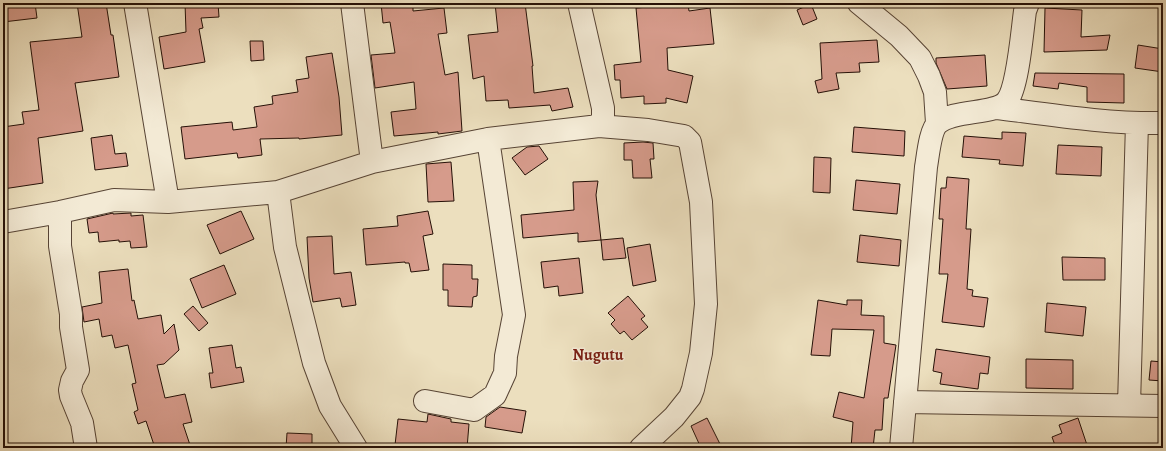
<svg xmlns="http://www.w3.org/2000/svg" width="1166" height="451" viewBox="0 0 1166 451" font-family="Alegreya,serif">
<rect width="100%" height="100%" fill="#ecdfbe"/>
<filter id="stains"><feTurbulence type="fractalNoise" baseFrequency=".005" numOctaves="4"/><feColorMatrix values="0 0 0 0 .2 0 0 0 0 .09 0 0 0 0 .02 0 0 0 .5 -.17"/></filter>
<radialGradient id="worn" r=".72"><stop offset=".6" stop-color="#630" stop-opacity="0"/><stop offset="1" stop-color="#630" stop-opacity=".3"/></radialGradient>
<path fill="#d69b8b" stroke="#251007" d="M 3,3 L 35,3 L 37,18 L 3,22 Z
M 77,3 L 106,3 L 111,35 L 113,35 L 119,77 L 75,83 L 83,131 L 38,138 L 43,183 L 3,189 L 3,162 L 6,162 L 3,138 L 3,127 L 24,124 L 22,112 L 39,110 L 30,42 L 82,37 Z
M 185,3 L 218,3 L 219,17 L 201,18 L 203,28 L 199,29 L 205,62 L 164,69 L 159,37 L 186,32 Z
M 381,3 L 413,3 L 413,11 L 444,8 L 447,33 L 438,34 L 445,75 L 458,72 L 462,131 L 438,134 L 438,132 L 394,136 L 391,112 L 416,109 L 414,82 L 375,88 L 371,55 L 395,53 L 390,22 L 383,23 Z
M 495,3 L 525,3 L 533,66 L 532,66 L 534,93 L 568,88 L 573,107 L 552,111 L 550,105 L 509,108 L 508,100 L 486,101 L 484,76 L 473,79 L 468,35 L 498,32 Z
M 688,4 L 689,11 L 710,8 L 714,44 L 667,48 L 668,70 L 693,76 L 687,103 L 666,98 L 666,103 L 644,104 L 644,96 L 621,98 L 620,80 L 615,80 L 614,65 L 641,62 L 636,8 Z
M 811,4 L 817,19 L 803,25 L 797,10 Z
M 1045,8 L 1082,10 L 1081,37 L 1110,35 L 1107,50 L 1044,52 Z
M 877,40 L 879,62 L 859,63 L 860,72 L 836,73 L 839,89 L 818,93 L 815,81 L 822,79 L 820,43 Z
M 250,41 L 263,41 L 264,60 L 251,61 Z
M 1138,45 L 1163,49 L 1163,72 L 1135,68 Z
M 332,53 L 339,97 L 342,135 L 299,139 L 299,138 L 260,139 L 262,155 L 238,158 L 237,153 L 185,159 L 181,127 L 232,122 L 233,130 L 257,127 L 254,107 L 273,104 L 272,96 L 298,92 L 296,80 L 309,78 L 306,57 Z
M 985,55 L 987,86 L 947,89 L 936,63 L 936,58 Z
M 1035,73 L 1124,74 L 1124,103 L 1087,102 L 1087,87 L 1059,83 L 1058,89 L 1033,86 Z
M 854,127 L 905,131 L 904,156 L 852,152 Z
M 1002,132 L 1026,133 L 1023,166 L 999,164 L 1000,160 L 962,157 L 964,136 L 1002,139 Z
M 112,135 L 115,154 L 126,153 L 128,166 L 95,170 L 91,138 Z
M 643,142 L 653,143 L 654,159 L 650,159 L 652,178 L 633,178 L 632,160 L 624,160 L 624,143 Z
M 1058,145 L 1102,147 L 1101,176 L 1056,174 Z
M 539,146 L 548,159 L 525,175 L 512,158 L 527,147 Z
M 814,157 L 831,158 L 830,193 L 813,192 Z
M 451,162 L 454,201 L 428,202 L 426,164 Z
M 947,177 L 969,179 L 966,229 L 971,229 L 967,289 L 973,290 L 972,296 L 988,298 L 984,327 L 942,322 L 948,274 L 939,274 L 943,219 L 939,219 L 941,188 L 946,188 Z
M 856,180 L 900,184 L 897,214 L 853,210 Z
M 598,181 L 596,195 L 601,240 L 578,242 L 578,233 L 523,238 L 521,215 L 574,210 L 573,182 Z
M 241,211 L 254,239 L 220,254 L 207,225 Z
M 428,211 L 433,234 L 423,236 L 429,270 L 411,272 L 409,263 L 405,263 L 405,262 L 366,265 L 363,229 L 398,226 L 397,216 Z
M 113,213 L 113,214 L 131,213 L 131,216 L 143,215 L 147,247 L 131,248 L 130,241 L 119,242 L 119,240 L 99,242 L 98,232 L 89,233 L 87,219 Z
M 860,235 L 901,240 L 899,266 L 857,262 Z
M 332,236 L 334,274 L 351,272 L 356,305 L 342,307 L 340,298 L 313,302 L 309,278 L 307,237 Z
M 623,238 L 626,258 L 603,260 L 601,240 Z
M 650,244 L 656,281 L 633,286 L 627,248 Z
M 1062,257 L 1105,258 L 1105,280 L 1063,280 Z
M 579,258 L 583,293 L 559,296 L 558,286 L 544,288 L 541,262 Z
M 443,264 L 472,265 L 472,279 L 478,279 L 477,296 L 473,297 L 472,307 L 448,306 L 448,290 L 443,290 Z
M 224,265 L 236,294 L 202,308 L 190,279 Z
M 128,269 L 132,301 L 134,300 L 138,319 L 161,315 L 164,334 L 174,324 L 179,350 L 164,364 L 157,365 L 165,398 L 185,394 L 192,422 L 183,424 L 191,448 L 155,448 L 146,421 L 138,424 L 134,412 L 138,410 L 132,384 L 136,383 L 128,345 L 115,348 L 112,335 L 102,337 L 99,319 L 84,322 L 82,307 L 102,303 L 99,272 Z
M 628,296 L 645,316 L 641,319 L 648,327 L 632,340 L 624,331 L 620,334 L 611,324 L 615,320 L 608,313 Z
M 818,300 L 847,305 L 847,300 L 862,300 L 861,315 L 884,316 L 884,343 L 896,345 L 888,398 L 884,398 L 882,430 L 875,430 L 873,448 L 851,448 L 853,422 L 833,417 L 839,392 L 864,398 L 874,330 L 832,329 L 830,356 L 811,355 Z
M 1047,303 L 1086,307 L 1083,336 L 1045,332 Z
M 193,306 L 208,323 L 199,331 L 184,314 Z
M 232,345 L 236,368 L 241,367 L 244,382 L 211,388 L 209,373 L 213,373 L 209,348 Z
M 936,349 L 990,357 L 988,374 L 980,373 L 978,389 L 940,384 L 942,373 L 933,371 Z
M 1026,359 L 1073,360 L 1073,389 L 1026,388 Z
M 1151,361 L 1163,362 L 1163,381 L 1149,380 Z
M 500,407 L 526,411 L 522,433 L 485,427 L 486,417 Z
M 428,414 L 451,419 L 451,422 L 469,424 L 467,448 L 426,448 L 395,445 L 398,419 L 427,422 Z
M 707,418 L 722,448 L 701,448 L 691,426 Z
M 1078,418 L 1088,448 L 1056,448 L 1052,437 L 1062,433 L 1059,425 Z
M 287,433 L 312,434 L 312,448 L 286,448 Z"/>
<g fill="none" stroke-linecap="round" stroke-linejoin="round">
<defs>
<path id="minor" d="M 135,3 L 168,202
M 352,3 L 372,162
M 859,3 L 899,36 L 920,58 L 929,76 L 935,92 L 937,123
M 997,108 C 1052,115 1108,124 1163,123
M 599,126 L 648,130 L 684,136 L 690,142 L 701,202 L 706,304 L 701,353 L 693,389 L 690,397 L 674,417 L 641,448
M 278,192 L 285,247 L 314,363 L 330,406 L 356,448
M 60,212 L 60,246 L 71,314 L 71,327 L 78,370 L 72,381 L 70,390 L 71,396 L 82,423 L 86,448
M 3,222 L 60,212 L 114,200 L 168,202 L 278,192 L 372,162 L 488,139 L 599,126 L 603,117 L 603,108 L 579,3
M 425,401 L 474,410 L 495,395 L 505,373 L 506,356 L 514,315 L 488,139
M 905,402 L 1163,406
M 1129,405 L 1137,123
M 901,448 L 926,167 C 928,156 930,130 938,123 C 954,109 996,115 1007,101 C 1018,87 1022,32 1025,11 L 1028,3"/>
</defs>
<use href="#minor" stroke="#574435" stroke-width="24"/>
<use href="#minor" stroke="#f3ead5" stroke-width="22"/>
</g>
<g text-anchor="middle" stroke-width="3" stroke-linejoin="round" paint-order="stroke">
<g font-size="16" font-weight="bold" fill="#7a1f14" stroke="#f3ead5">
<text x="598" y="360">Nugutu</text>
</g>
</g>
<rect width="1166" height="451" fill="none" stroke="#ecdfbe" stroke-width="16"/>
<rect x="4" y="4" width="1158" height="443" fill="none" stroke="#251007" stroke-width="2"/>
<rect x="8" y="8" width="1150" height="435" fill="none" stroke="#251007"/>
<rect width="100%" height="100%" filter="url(#stains)"/>
<rect width="100%" height="100%" fill="url(#worn)"/>
</svg>
